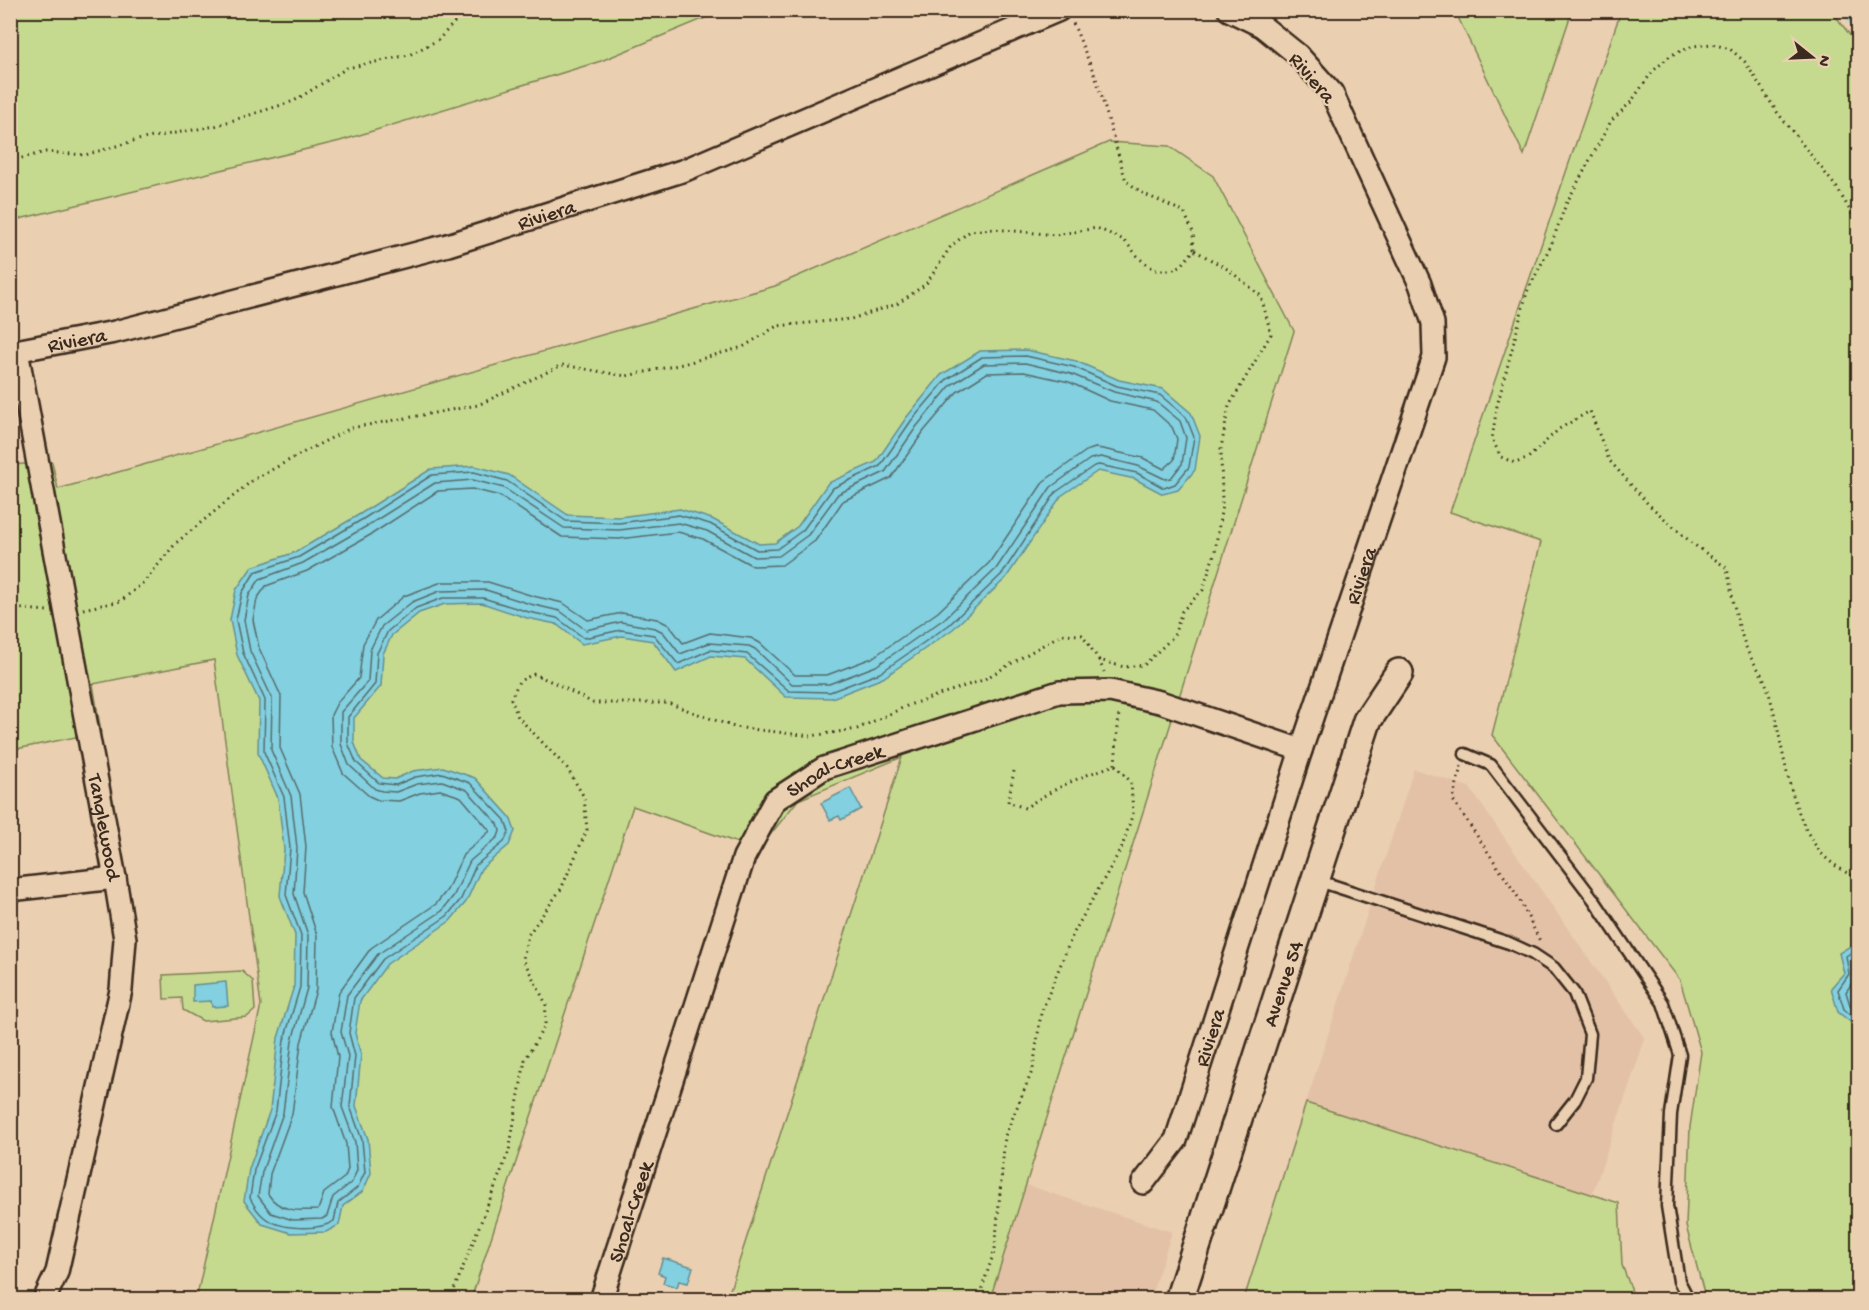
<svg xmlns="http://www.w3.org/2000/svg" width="1869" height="1310" viewBox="0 0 1869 1310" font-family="'Gochi Hand',sans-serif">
<rect width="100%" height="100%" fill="#eacfb1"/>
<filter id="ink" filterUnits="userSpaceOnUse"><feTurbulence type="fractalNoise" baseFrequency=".0167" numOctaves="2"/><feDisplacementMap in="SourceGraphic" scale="12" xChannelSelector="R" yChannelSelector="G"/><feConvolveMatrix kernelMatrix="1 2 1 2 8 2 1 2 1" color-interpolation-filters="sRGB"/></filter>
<g filter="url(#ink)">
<path fill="#e3c1a6" d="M 1414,769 L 1469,787 L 1645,1039 L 1592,1195 L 1306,1103 Z
M 1026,1185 L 1172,1232 L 1150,1299 L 990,1300 Z"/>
<path fill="#c5da8f" stroke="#808256" stroke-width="1.5" d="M 11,10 L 722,10 L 722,11 L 601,61 L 340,141 L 11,221 Z
M 1455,11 L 1572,11 L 1524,155 Z
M 1621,11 L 1832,11 L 1858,46 L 1858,1299 L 1710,1300 L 1704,1293 L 1686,1226 L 1690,1127 L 1701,1052 L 1680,980 L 1492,735 L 1541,542 L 1450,512 Z
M 1109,142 L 1169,146 L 1213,176 L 1294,331 L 990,1299 L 727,1299 L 902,757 L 798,800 L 758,850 L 633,806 L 471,1299 L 196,1300 L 261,1005 L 214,660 L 93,684 L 101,732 L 11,750 L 11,465 L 52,462 L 58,489 L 775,286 Z
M 242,971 L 253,981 L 255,1010 L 247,1017 L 203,1021 L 183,1010 L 182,998 L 164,999 L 163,975 Z
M 1306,1103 L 1619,1203 L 1622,1265 L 1635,1299 L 1244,1299 Z"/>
<path fill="#82d0e0" stroke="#668e92" stroke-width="1.5" d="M 1026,350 L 1076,361 L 1119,380 L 1163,389 L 1191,413 L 1200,436 L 1195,470 L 1178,490 L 1163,494 L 1135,479 L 1098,471 L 1061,496 L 1006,578 L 953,629 L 883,678 L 832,698 L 786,697 L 745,659 L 711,656 L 676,672 L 653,641 L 622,636 L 582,644 L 556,624 L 527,618 L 482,603 L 445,604 L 419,613 L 392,635 L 383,654 L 381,686 L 354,718 L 354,742 L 361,760 L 383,778 L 395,779 L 413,771 L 443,767 L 475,778 L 510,817 L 515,831 L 509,845 L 481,869 L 466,902 L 450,921 L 387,964 L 360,1001 L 355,1033 L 361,1055 L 356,1106 L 368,1139 L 371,1173 L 363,1191 L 343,1206 L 339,1225 L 326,1232 L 291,1233 L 262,1224 L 244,1201 L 249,1169 L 270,1110 L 278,1038 L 294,986 L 295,935 L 280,896 L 284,849 L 278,798 L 258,753 L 259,701 L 237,655 L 230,620 L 236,590 L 252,567 L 296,552 L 360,514 L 431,469 L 475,466 L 509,475 L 568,515 L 619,517 L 680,509 L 712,519 L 759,544 L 775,543 L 798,526 L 828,483 L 876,462 L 906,418 L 941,375 L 980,351 Z
M 850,788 L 861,809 L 841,820 L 839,816 L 830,820 L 821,803 Z
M 1858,941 L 1858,1028 L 1838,1012 L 1831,988 L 1844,973 L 1839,953 Z
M 226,982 L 228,1006 L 212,1007 L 211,1001 L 193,1002 L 193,985 Z
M 663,1258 L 693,1267 L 688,1283 L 679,1281 L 677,1287 L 663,1283 L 665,1276 L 658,1273 Z"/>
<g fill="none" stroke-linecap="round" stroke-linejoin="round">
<path stroke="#576c6c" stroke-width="1.5" d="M 1026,356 L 1074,367 L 1117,386 L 1160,395 L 1186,417 L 1194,437 L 1189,467 L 1175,484 L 1164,488 L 1137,473 L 1099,465 L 1094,466 L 1056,492 L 1002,574 L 949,625 L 880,673 L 830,692 L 789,691 L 747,654 L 710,650 L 678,664 L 654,635 L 621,630 L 584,638 L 557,618 L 529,612 L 483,598 L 443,598 L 416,608 L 388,631 L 377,653 L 375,684 L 348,717 L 348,743 L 356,762 L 379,783 L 396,785 L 415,777 L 442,773 L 470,783 L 505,820 L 509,832 L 504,842 L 476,865 L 461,899 L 447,916 L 383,959 L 354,998 L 349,1033 L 355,1056 L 350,1106 L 362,1140 L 365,1172 L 358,1187 L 338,1203 L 334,1221 C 319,1231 279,1230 264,1217 C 259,1213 253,1204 250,1198 L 254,1170 L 276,1111 L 284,1040 L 300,987 L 301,935 L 286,895 L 290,848 L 284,797 L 264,752 L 265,700 L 243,653 L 236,620 L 242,593 L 255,572 L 299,557 L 363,519 L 432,475 L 474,472 L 507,481 L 566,521 L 619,523 L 679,515 L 710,524 L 757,550 L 777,549 L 803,530 L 833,488 L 880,466 L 911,421 L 946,380 L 982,357 Z
M 1025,363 L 1071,374 L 1114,392 L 1157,402 L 1180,421 L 1186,438 L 1182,464 L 1171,478 L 1165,479 L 1138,466 L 1101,457 L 1090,459 L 1051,487 L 996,569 L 944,619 L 876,666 L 829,684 L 792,684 L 755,649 L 749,646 L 709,643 L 680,654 L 663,632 L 655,628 L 621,622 L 586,630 L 560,611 L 530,604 L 486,590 L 440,591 L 412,602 L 382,626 L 370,650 L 368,681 L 341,712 L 341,744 L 349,765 L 375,789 L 382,791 L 396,792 L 417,784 L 442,781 L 467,790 L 498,824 L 500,831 L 498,837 L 470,861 L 454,895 L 442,911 L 378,954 L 347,995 L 341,1032 L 348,1056 L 342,1107 L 355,1142 L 357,1170 L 352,1182 L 333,1197 L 327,1216 L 322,1219 L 293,1220 L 271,1213 L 258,1196 L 262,1172 L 283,1113 L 292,1041 L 307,988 L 308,935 L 294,894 L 297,848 L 291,796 L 271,750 L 272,698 L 250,651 L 244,620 L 249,595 L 260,579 L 303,563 L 367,526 L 435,483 L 473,480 L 504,488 L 564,528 L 619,530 L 679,523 L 707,531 L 754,557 L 779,556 L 808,535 L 838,494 L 885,472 L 917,426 L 951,385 L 984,364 Z
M 1024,372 L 1069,382 L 1110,401 L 1153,410 L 1172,427 L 1177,439 L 1174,460 L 1164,469 L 1143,458 L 1103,449 L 1095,448 L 1086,451 L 1044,481 L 989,563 L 938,612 L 872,658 L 827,675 L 795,675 L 760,643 L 751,638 L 710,633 L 683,643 L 669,625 L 657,619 L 622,613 L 588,620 L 563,603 L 533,596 L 488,582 L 442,582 L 404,596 L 376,620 L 363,644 L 359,678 L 337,703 L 331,715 L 332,747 L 343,773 L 369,796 L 378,800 L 399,801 L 420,793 L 440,790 L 461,797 L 490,831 L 463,855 L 447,890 L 436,904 L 371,948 L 339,992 L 332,1032 L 338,1057 L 333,1107 L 346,1144 L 348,1169 L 345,1177 L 324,1193 L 318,1210 C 299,1211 279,1212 268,1194 L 270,1174 L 292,1114 L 301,1043 L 316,990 L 317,935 L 303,892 L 306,847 L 300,794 L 280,748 L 281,696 L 259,648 L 253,620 L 257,599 L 266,586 L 307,571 L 372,534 L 438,491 L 472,489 L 500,496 L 562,537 L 619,539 L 678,532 L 703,539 L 753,566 L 782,565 L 815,541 L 843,501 L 891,478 L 924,431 L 957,392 L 987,373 Z
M 1858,948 L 1846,956 L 1849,974 L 1838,990 L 1844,1009 L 1858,1022
M 1858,956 L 1855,960 L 1856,977 L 1846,992 L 1850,1005 L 1858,1012"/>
<path stroke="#82d0e0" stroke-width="20" d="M 1853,10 L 1858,18"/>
<defs>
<path id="service" d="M 1465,754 L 1491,765 L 1594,900 L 1663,1003 L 1680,1055 L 1671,1114 L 1667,1206 L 1679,1281 L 1689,1300
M 1316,880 L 1509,943 L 1533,954 L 1554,968 L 1574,993 L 1590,1034 L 1586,1078 L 1575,1100 L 1556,1124"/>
<g id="minor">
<path id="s1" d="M 17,351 L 115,878 L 125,939 L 121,990 L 57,1272 L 44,1300"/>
<path id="s2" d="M 10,352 L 115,332 L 448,245 L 685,170 L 1059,10"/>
<path d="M 10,890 L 115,878"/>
<path id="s3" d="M 1143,1183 L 1176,1140 L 1301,750 L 1434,357 L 1433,323 L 1420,284 L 1332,93 L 1298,55 L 1262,26 L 1229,10"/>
<path id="s4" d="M 601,1300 L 744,857 L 775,800 L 824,768 L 1059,692 L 1110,691 L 1160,702 L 1301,750"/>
</g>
<g id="tertiary">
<path id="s5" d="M 1179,1300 L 1367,721 L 1399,673"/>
</g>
</defs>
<use href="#service" stroke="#3b2a1e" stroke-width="15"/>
<use href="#minor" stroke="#3b2a1e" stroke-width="26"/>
<use href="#tertiary" stroke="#3b2a1e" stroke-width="32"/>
<path stroke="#3b2a1e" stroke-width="3" stroke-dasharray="1.5 4.5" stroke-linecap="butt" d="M 10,161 L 46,152 L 85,155 L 137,140 L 215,126 L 294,101 L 347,68 L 409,55 L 438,40 L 466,10
M 1858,231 L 1856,221 L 1837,188 L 1777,112 L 1745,62 L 1730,49 L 1712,44 L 1693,46 L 1671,55 L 1652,72 L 1631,102 L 1611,121 L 1566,204 L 1551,245 L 1527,292 L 1497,406 L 1492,439 L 1501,457 L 1515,463 L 1527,459 L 1559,429 L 1590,411 L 1609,460 L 1648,504 L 1693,544 L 1727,568 C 1733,599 1736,623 1748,652 C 1753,663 1762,673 1766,684 C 1784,737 1785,808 1821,853 C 1831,864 1845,872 1858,879
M 10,606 L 13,608 L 47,611
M 83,609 L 121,601 L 144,582 L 176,543 L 253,480 L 306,451 L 351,428 L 478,405 L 562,365 L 626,376 L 683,364 L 743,347 L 777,326 L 851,319 L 897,304 L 926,284 L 951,246 L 970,231 L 994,229 L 1056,235 L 1097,228 L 1124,240 L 1140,259 L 1155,270 L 1172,270 L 1182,265 L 1194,250 L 1193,232 L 1184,212 L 1144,194 L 1126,181 L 1097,81 L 1073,23
M 1099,660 L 1104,672
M 1461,766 L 1453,800 L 1518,897 L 1541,943
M 1014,771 L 1008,802 L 1025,808 C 1054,788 1081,776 1115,765 L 1119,712
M 450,1300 L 509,1151 L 525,1060 L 545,1025 L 546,1004 L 523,959 L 528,935 L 561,889 L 587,830 L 584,797 L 567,768 L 518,717 L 511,699 L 519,681 L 534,674 L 557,684 L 593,703 L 668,703 L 734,727 L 811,736 L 857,729 L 909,705 L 983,680 L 1062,634 L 1082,635 L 1099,660 L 1124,667 L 1144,665 L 1174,636 L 1182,611 L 1203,590 L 1215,551 L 1222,505 L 1221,448 L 1229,406 L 1271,334 L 1261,296 L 1229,270 L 1194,250
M 978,1300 L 995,1249 L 1005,1136 L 1033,1069 L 1041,1013 L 1073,934 L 1122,847 L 1133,813 L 1131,782 L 1115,765"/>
<use href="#service" stroke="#eacfb1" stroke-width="10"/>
<use href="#minor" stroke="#eacfb1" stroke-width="21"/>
<use href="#tertiary" stroke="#eacfb1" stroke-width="27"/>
</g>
</g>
<g text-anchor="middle" stroke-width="4.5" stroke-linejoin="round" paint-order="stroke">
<g font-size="21" fill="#3b2a1e" stroke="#eacfb1">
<text transform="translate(1313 77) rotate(50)" y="7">Riviera</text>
<text dy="7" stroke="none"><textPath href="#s2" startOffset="554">Riviera</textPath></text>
<text dy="7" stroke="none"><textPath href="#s2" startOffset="68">Riviera</textPath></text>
<text dy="7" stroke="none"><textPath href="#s3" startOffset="648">Riviera</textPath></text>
<text dy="7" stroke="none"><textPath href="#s4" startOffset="598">Shoal-Creek</textPath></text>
<text dy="7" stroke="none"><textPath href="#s1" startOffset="484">Tanglewood</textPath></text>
<text dy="7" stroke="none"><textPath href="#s5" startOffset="333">Avenue 54</textPath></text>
<text dy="7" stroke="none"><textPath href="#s3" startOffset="162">Riviera</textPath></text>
<text dy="7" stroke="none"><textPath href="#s4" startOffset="93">Shoal-Creek</textPath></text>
</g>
</g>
<rect width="1869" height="1310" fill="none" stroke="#eacfb1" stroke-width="36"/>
<rect x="18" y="18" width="1833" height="1274" fill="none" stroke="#3b2a1e" stroke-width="2" filter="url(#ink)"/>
<g transform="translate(1812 57) rotate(108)" stroke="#eacfb1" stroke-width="4.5" paint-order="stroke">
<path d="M0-4.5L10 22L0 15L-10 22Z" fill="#3b2a1e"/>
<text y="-9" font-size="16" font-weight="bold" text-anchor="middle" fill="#3b2a1e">N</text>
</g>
</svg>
